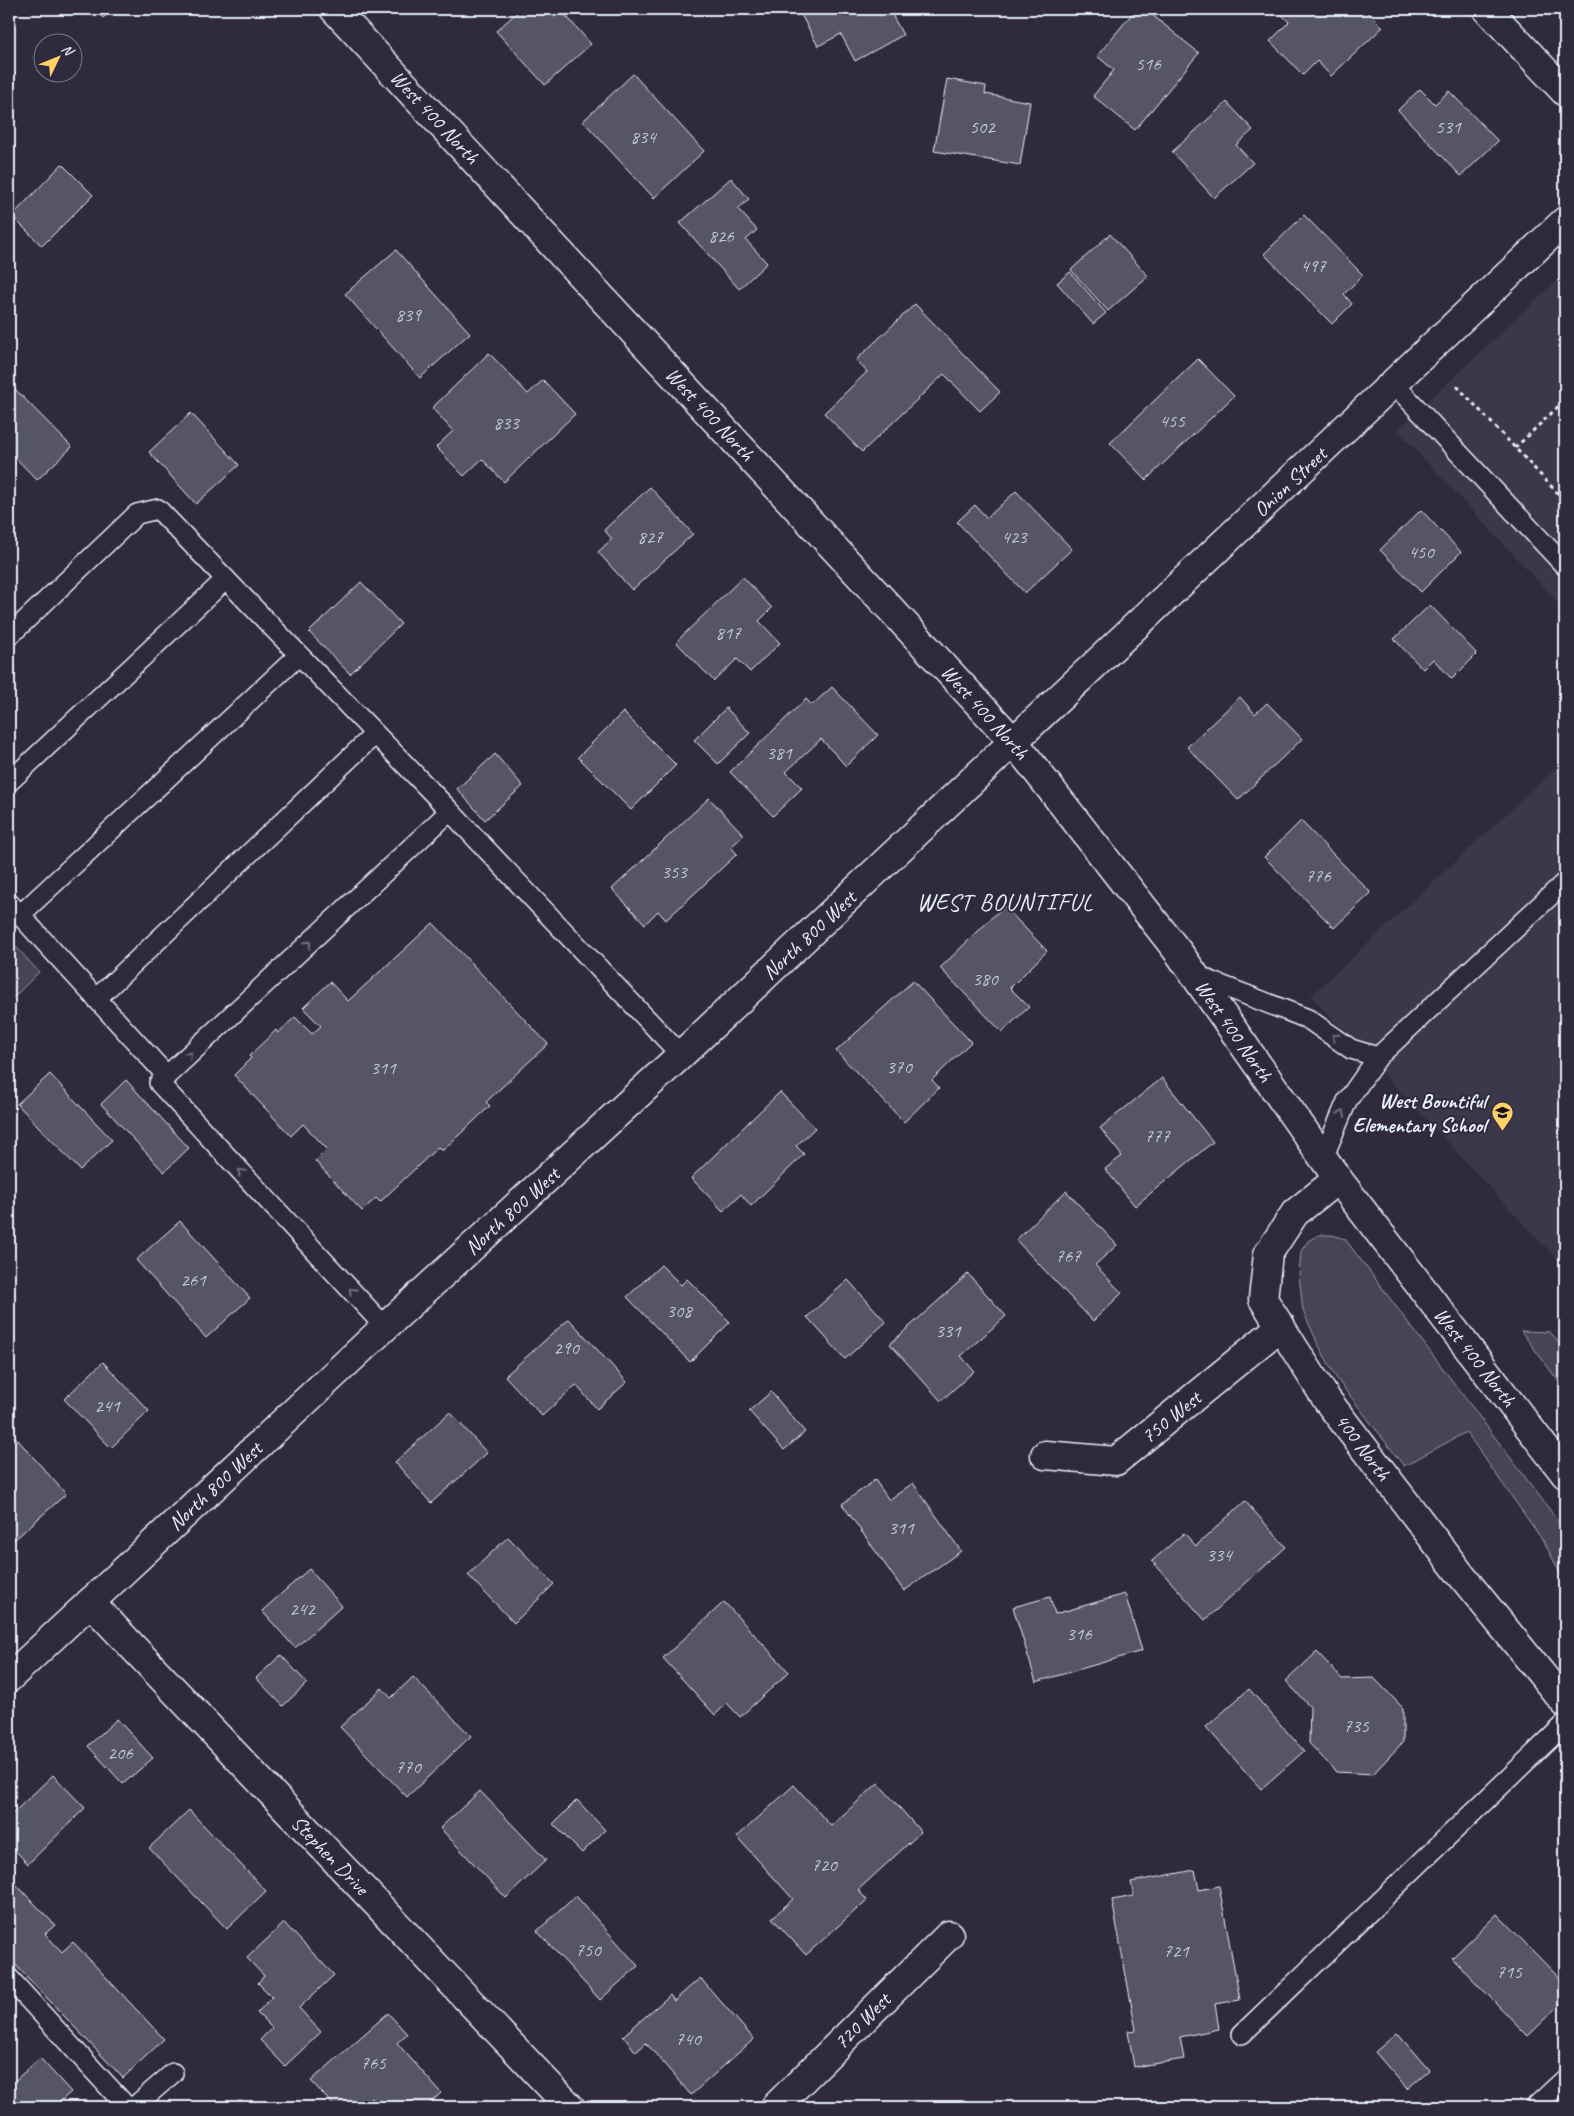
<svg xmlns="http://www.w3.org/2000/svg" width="1574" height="2116" viewBox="0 0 1574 2116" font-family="Caveat,sans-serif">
<rect width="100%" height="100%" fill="#2f2a3d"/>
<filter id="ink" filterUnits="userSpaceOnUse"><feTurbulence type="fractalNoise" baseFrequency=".02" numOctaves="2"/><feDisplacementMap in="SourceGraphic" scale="10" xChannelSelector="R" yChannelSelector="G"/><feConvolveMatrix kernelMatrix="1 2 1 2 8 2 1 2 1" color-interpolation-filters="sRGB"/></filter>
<g filter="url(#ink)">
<path fill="#3b3749" d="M 1565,273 L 1565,610 L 1397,430 Z
M 1562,762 L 1565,765 L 1565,1268 L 1311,996 Z"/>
<path fill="#464455" stroke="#979aa6" d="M 9,939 L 39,972 L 9,1002 Z
M 1319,1235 L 1332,1235 L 1345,1239 L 1565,1530 L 1565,1584 L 1546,1545 L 1466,1432 L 1404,1466 L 1337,1379 L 1318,1344 L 1303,1311 L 1299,1275 L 1301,1251 L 1308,1241 Z
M 1521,1331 L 1550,1332 L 1565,1349 L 1565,1390 Z"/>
<path fill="#575565" stroke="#e8f1f8" d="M 94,9 L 113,9 L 103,18 Z
M 521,9 L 560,9 L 591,44 L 545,85 L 496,31 Z
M 798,9 L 889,9 L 903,35 L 855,61 L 841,34 L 818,46 Z
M 1136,9 L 1145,9 L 1199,53 L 1135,130 L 1093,96 L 1114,70 L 1097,56 Z
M 1276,9 L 1365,9 L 1383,27 L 1331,76 L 1317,61 L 1303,75 L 1270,41 L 1289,22 Z
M 633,74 L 704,151 L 654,198 L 583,121 Z
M 947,79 L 986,86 L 985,94 L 1030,102 L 1020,165 L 934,151 Z
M 1420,89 L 1435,104 L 1449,91 L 1498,141 L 1461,176 L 1398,110 Z
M 1227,102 L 1253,130 L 1236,145 L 1253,163 L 1214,198 L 1172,152 Z
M 62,164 L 93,195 L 42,246 L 12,216 Z
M 731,178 L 749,199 L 738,209 L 757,230 L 746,240 L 767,263 L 739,289 L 680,223 Z
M 1304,215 L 1363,275 L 1344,294 L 1352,304 L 1332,324 L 1264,254 Z
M 1110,234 L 1148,276 L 1108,311 L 1071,270 Z
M 396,250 L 470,333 L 420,378 L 345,294 Z
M 1070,272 L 1106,313 L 1093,324 L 1057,283 Z
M 915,304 L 1000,392 L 980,411 L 944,374 L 862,452 L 824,413 L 867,372 L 856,360 Z
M 489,353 L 528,394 L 543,380 L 575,414 L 504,482 L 482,459 L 464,476 L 436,447 L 453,431 L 432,408 Z
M 1198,359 L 1234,396 L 1146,480 L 1110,443 Z
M 12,386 L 72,447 L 37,480 L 9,451 L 9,389 Z
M 191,413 L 239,465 L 196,504 L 149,452 Z
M 650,487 L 693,534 L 632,590 L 598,552 L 612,539 L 604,530 Z
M 1016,491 L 1072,549 L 1025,593 L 957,522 L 975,505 L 987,518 Z
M 1421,510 L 1461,552 L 1421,592 L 1380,550 Z
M 743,577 L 772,608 L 759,621 L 780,643 L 750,672 L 737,659 L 714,681 L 676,642 Z
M 361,582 L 401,624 L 350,674 L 309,632 Z
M 1430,605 L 1477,654 L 1452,679 L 1433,659 L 1423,669 L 1394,639 Z
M 832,687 L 878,735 L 846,766 L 821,739 L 786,772 L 802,788 L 773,816 L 730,772 L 806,699 L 812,705 Z
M 1240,697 L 1255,714 L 1267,703 L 1302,739 L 1238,800 L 1187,747 Z
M 726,708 L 750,733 L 718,764 L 694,740 Z
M 623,712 L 676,765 L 631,810 L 578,757 Z
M 495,754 L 523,786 L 485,820 L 457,789 Z
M 709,798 L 744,835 L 731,847 L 737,854 L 666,920 L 658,911 L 645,924 L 612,889 Z
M 1301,821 L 1371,893 L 1334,928 L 1264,857 Z
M 1004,906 L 1047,951 L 1010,988 L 1029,1007 L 1002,1032 L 940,968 Z
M 433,923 L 548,1044 L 486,1102 L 490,1106 L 442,1151 L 438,1147 L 380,1202 L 376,1198 L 362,1211 L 315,1161 L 327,1149 L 303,1124 L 291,1136 L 234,1075 L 251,1058 L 249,1056 L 276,1030 L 278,1033 L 295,1017 L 312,1034 L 321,1026 L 303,1008 L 330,982 L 348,1001 Z
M 913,981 L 971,1042 L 932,1080 L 939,1088 L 904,1122 L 836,1051 Z
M 50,1074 L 112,1140 L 80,1170 L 17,1104 Z
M 1162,1078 L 1213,1142 L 1135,1206 L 1105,1169 L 1122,1156 L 1100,1128 Z
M 126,1080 L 189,1148 L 164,1172 L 101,1104 Z
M 780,1092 L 815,1128 L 796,1146 L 804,1154 L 751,1206 L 741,1194 L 723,1211 L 691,1178 Z
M 1066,1191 L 1117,1245 L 1095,1265 L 1122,1293 L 1093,1321 L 1016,1240 Z
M 180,1221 L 250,1298 L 206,1338 L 136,1260 Z
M 661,1265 L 681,1285 L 687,1279 L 730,1322 L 690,1362 L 627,1297 Z
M 968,1274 L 1006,1316 L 961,1356 L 974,1371 L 941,1401 L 890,1344 Z
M 848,1280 L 886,1322 L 845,1359 L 807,1317 Z
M 569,1319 L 627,1382 L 597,1409 L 576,1385 L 542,1416 L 505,1376 Z
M 103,1362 L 149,1411 L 111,1448 L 64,1399 Z
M 771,1392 L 805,1432 L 784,1450 L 749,1411 Z
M 450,1412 L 487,1453 L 431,1503 L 395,1462 Z
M 9,1430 L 66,1494 L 12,1542 L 9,1538 Z
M 875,1480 L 889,1500 L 913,1483 L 961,1551 L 904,1591 L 842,1504 Z
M 1245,1501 L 1286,1547 L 1205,1620 L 1152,1561 L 1184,1533 L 1196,1546 Z
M 508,1537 L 554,1584 L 514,1623 L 468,1575 Z
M 309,1569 L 342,1606 L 295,1648 L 262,1611 Z
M 1125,1594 L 1142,1651 L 1036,1682 L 1013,1607 L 1050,1597 L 1055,1614 Z
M 724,1602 L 789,1672 L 740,1717 L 727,1703 L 715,1715 L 663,1658 Z
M 1317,1652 L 1342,1679 L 1374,1678 L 1403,1708 L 1403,1742 L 1373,1774 L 1336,1772 L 1309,1743 L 1310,1707 L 1286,1681 Z
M 281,1655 L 307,1683 L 283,1706 L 256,1678 Z
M 413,1677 L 471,1736 L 407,1797 L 340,1727 L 382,1688 L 391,1698 Z
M 1249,1689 L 1304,1751 L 1261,1789 L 1206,1727 Z
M 117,1719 L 153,1758 L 123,1784 L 88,1746 Z
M 53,1775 L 85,1808 L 28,1864 L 9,1844 L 9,1817 Z
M 878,1783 L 921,1832 L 858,1890 L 867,1900 L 806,1955 L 772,1918 L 793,1899 L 737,1837 L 794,1785 L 831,1826 Z
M 480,1791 L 546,1860 L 506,1898 L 440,1828 Z
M 577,1800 L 605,1830 L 582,1853 L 553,1824 Z
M 189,1810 L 266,1891 L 227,1929 L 149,1848 Z
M 1195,1870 L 1199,1890 L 1219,1886 L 1240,2000 L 1215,2004 L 1219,2029 L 1180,2037 L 1184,2059 L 1134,2067 L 1128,2031 L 1136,2030 L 1112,1900 L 1134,1896 L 1131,1882 Z
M 9,1877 L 55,1925 L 45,1934 L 62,1952 L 73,1942 L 164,2039 L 123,2078 L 9,1958 Z
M 576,1896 L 638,1966 L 600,2000 L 537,1931 Z
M 1497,1914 L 1565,1984 L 1565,2000 L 1528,2036 L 1452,1958 Z
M 284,1923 L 334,1975 L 299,2008 L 321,2032 L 285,2066 L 260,2040 L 272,2028 L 257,2013 L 272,1997 L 258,1983 L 264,1976 L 247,1958 Z
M 700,1978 L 754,2039 L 691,2095 L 646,2043 L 636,2052 L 623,2036 L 670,1995 L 674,2001 Z
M 388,2013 L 407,2034 L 397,2043 L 441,2093 L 426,2107 L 380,2107 L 372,2098 L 363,2107 L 335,2107 L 311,2081 Z
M 1397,2033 L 1429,2070 L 1407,2089 L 1375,2052 Z
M 40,2058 L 71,2092 L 54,2107 L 9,2107 L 9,2086 Z"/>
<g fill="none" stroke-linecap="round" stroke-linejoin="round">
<defs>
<path id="lane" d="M 1394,384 L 1565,566
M 9,636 L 137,514 L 158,509 L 450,811
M 9,782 L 226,579
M 9,903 L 167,1076
M 20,915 L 299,655
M 1195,975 L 1308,1019 L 1351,1049 L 1378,1057
M 96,999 L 375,734
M 1323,1158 L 1347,1101 L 1378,1057 L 1565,882
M 385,1327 L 159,1083 L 450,811 L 681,1055
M 9,1978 L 127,2107
M 1242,2034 L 1565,1724
M 134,2107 L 173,2073
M 1535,2107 L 1565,2079"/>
<path id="street" d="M 1487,9 L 1565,92
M 1338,1179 L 1295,1213 L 1268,1254 L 1263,1299 L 1327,1400 L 1461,1575 L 1565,1703
M 1045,1455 L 1116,1461 L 1281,1326
M 90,1602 L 570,2107
M 775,2107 L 949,1935"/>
<path id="secondary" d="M 334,9 L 1014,742 L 1179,953 L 1338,1179 L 1565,1474
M 9,1678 L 385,1327 L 681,1055 L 1565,221"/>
</defs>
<use href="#lane" stroke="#e8f1f8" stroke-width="22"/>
<use href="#street" stroke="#e8f1f8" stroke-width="31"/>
<use href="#secondary" stroke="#e8f1f8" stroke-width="31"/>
<path stroke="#e8f1f8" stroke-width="3" stroke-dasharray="4 4" stroke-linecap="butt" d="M 1457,386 L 1565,501
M 1515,448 L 1565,400"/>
<use href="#lane" stroke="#2f2a3d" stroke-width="19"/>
<use href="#street" stroke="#2f2a3d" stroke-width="28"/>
<use href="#secondary" stroke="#2f2a3d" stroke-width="28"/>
</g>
<defs><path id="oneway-chevron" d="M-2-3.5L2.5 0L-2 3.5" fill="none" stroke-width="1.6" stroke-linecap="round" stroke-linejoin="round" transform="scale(1.25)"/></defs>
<g stroke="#70707e">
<use href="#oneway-chevron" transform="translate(308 944) rotate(-43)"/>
<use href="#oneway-chevron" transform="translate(1335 1037) rotate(-145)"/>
<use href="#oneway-chevron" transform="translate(189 1055) rotate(-43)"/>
<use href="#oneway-chevron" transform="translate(1342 1113) rotate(-67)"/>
<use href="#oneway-chevron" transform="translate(241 1172) rotate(-133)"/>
<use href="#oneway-chevron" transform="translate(352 1291) rotate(-133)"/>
</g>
</g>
<defs>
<symbol id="school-pin" viewBox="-11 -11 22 30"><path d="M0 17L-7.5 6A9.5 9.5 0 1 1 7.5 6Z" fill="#ffd166" stroke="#2f2a3d"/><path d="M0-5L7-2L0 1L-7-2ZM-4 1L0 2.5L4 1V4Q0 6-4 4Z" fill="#111"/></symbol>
</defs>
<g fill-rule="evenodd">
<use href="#school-pin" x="1490" y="1100" width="25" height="34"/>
</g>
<g text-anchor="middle" stroke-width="4" stroke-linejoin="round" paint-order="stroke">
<g font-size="19" fill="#c4cad3">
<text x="1148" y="70">516</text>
<text x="982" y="133">502</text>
<text x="1448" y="133">531</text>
<text x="643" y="143">834</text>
<text x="721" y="242">826</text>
<text x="1313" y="272">497</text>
<text x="408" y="321">839</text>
<text x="1172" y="427">455</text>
<text x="506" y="429">833</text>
<text x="650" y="543">827</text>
<text x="1014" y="543">423</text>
<text x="1421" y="558">450</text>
<text x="728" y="639">817</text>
<text x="779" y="759">381</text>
<text x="674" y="878">353</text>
<text x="1318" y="882">776</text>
<text x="985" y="985">380</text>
<text x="899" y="1073">370</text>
<text x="383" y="1074">311</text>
<text x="1157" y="1142">777</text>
<text x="1068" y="1262">767</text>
<text x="193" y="1286">261</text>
<text x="679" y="1317">308</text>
<text x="948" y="1337">331</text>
<text x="566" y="1354">290</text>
<text x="107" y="1412">241</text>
<text x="901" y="1534">311</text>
<text x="1219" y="1561">334</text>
<text x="302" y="1615">242</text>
<text x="1079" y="1640">316</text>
<text x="1356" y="1732">735</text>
<text x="120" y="1759">206</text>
<text x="408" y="1773">770</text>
<text x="824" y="1871">720</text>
<text x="588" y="1956">750</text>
<text x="1176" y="1957">721</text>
<text x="1509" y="1978">715</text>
<text x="688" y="2045">740</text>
<text x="373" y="2069">765</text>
</g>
<g font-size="21" fill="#e8f1f8" stroke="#2f2a3d">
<text transform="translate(435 117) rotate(47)" y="7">West 400 North</text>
<text transform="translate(710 414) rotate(47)" y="7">West 400 North</text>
<text transform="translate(1290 482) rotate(-43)" y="7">Onion Street</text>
<text transform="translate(985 712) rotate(48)" y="7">West 400 North</text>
<text transform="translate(809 935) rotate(-43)" y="7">North 800 West</text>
<text transform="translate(1234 1031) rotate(55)" y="7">West 400 North</text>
<text transform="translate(512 1211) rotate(-42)" y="7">North 800 West</text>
<text transform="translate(1475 1357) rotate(52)" y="7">West 400 North</text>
<text transform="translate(1171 1417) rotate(-39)" y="7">750 West</text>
<text transform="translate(1363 1447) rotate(53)" y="7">400 North</text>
<text transform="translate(215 1486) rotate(-43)" y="7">North 800 West</text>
<text transform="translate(330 1855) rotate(46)" y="7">Stephen Drive</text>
<text transform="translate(862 2021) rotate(-45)" y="7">720 West</text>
</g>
<g font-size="21" font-weight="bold" fill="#e8f1f8" stroke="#2f2a3d" text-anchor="end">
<text x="1486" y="1108">West Bountiful<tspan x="1486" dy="24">Elementary School</tspan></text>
</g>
<g font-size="24" letter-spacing="1" fill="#e8f1f8" stroke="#2f2a3d">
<text x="1005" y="910">WEST BOUNTIFUL</text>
</g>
</g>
<rect width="1574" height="2116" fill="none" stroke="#2f2a3d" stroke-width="30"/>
<rect x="15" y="15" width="1544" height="2086" fill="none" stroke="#e8f1f8" stroke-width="2" filter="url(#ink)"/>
<g transform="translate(58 58) rotate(47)"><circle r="24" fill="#2f2a3d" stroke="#797a88"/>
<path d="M0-4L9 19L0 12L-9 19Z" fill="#ffd166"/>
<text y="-8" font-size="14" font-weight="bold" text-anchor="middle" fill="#e8f1f8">N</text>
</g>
</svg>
